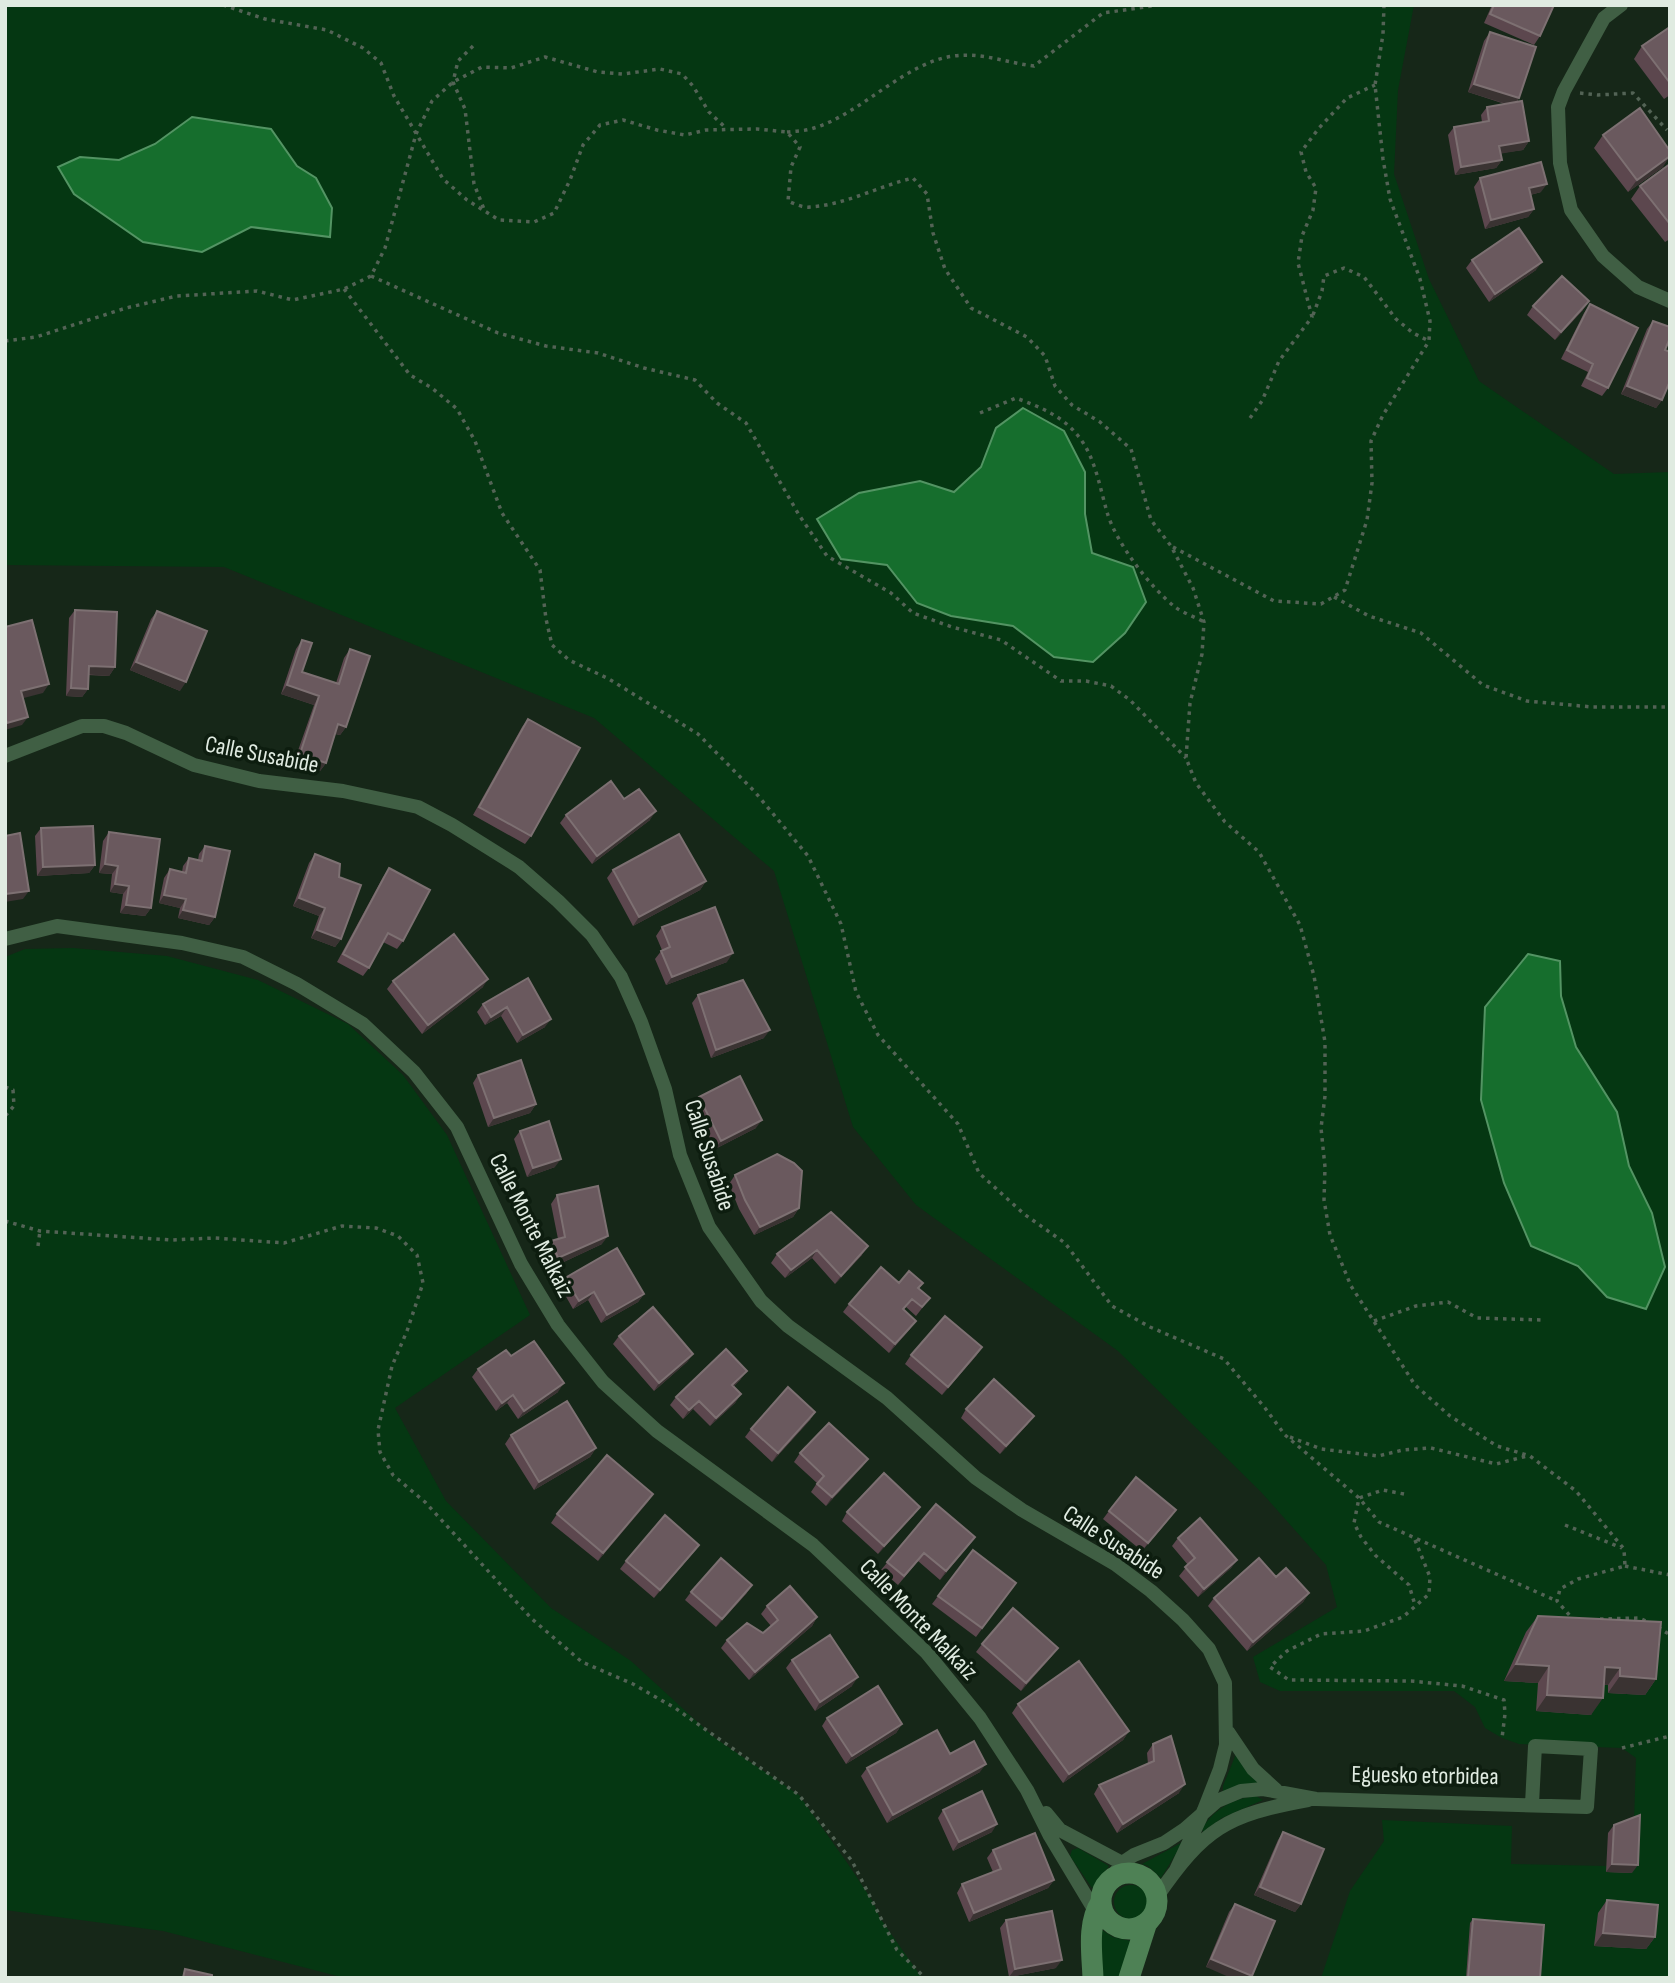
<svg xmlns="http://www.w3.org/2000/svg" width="1675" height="1983" viewBox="0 0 1675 1983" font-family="'Sofia Sans Condensed',sans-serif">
<rect width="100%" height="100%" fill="#162718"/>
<path fill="#053712" d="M 5,5 L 1414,5 L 1398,90 L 1394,174 L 1429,279 L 1479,381 L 1614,474 L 1670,472 L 1670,1978 L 1321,1978 L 1350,1891 L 1384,1841 L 1382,1820 L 1512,1826 L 1511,1864 L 1606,1866 L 1634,1823 L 1636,1758 L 1622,1748 L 1519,1744 L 1502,1738 L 1485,1728 L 1475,1707 L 1454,1691 L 1280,1691 L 1260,1682 L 1253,1657 L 1337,1607 L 1326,1565 L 1261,1492 L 1118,1351 L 916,1205 L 853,1127 L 774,871 L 594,718 L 224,567 L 5,565 Z
M 73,948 L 167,956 L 258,980 L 348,1024 L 403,1075 L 447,1135 L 530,1315 L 395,1408 L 446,1501 L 551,1608 L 631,1661 L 715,1738 L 799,1795 L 848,1864 L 873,1902 L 880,1918 L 922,1978 L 345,1978 L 163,1931 L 5,1910 L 5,957 L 25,949 Z
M 1236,1754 L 1258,1783 L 1223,1793 L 1223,1786 Z
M 1256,1796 L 1263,1800 L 1222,1818 L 1203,1832 L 1202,1828 C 1216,1808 1232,1799 1256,1796 Z
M 1183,1842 L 1161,1878 L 1148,1866 L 1142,1864 Z
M 1078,1848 L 1109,1866 L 1092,1888 L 1070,1856 L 1072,1850 Z
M1114 1902a17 17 0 1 1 34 0a17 17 0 1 1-34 0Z
M 1099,1928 L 1113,1937 L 1131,1941 L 1120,1978 L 1102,1978 Z"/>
<path fill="#166e2d" stroke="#539463" stroke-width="2" d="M 192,117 L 271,129 L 297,166 L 316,178 L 332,208 L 330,237 L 251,227 L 202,252 L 143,242 L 74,194 L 58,167 L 80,157 L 119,160 L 155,144 Z
M 1023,408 L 1064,431 L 1085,472 L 1085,514 L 1092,553 L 1133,567 L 1146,602 L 1125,633 L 1093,662 L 1054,657 L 1013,626 L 951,616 L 917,603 L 887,565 L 841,559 L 817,519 L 859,493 L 920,481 L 954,492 L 981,467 L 996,428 Z
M 1528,954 L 1560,961 L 1561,996 L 1576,1047 L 1617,1112 L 1629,1166 L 1652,1213 L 1665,1267 L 1646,1309 L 1607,1297 L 1578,1266 L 1531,1246 L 1504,1183 L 1481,1100 L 1485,1007 Z"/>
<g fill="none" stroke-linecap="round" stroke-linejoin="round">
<path stroke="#536355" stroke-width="3.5" stroke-dasharray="3.5 5" stroke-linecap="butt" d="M 223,5 L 265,19 L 327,30 L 363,48 L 381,63 L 394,96 L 443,179 L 467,200 L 499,220 L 534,222 L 554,213 L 570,180 L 583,145 L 600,125 L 623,120 L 657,130 L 685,135 L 706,130 L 757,129 L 787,132 L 800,147 L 791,167 L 788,201 C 795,204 803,208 810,207 C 845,205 879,186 913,178 L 927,194 L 933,233 L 945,269 L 971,308 L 1027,337 L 1045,356 L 1055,386 L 1072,405 L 1100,422 L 1131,449 L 1151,520 L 1171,546 L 1193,588 L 1204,622 L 1202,654 L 1190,703 L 1186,758 L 1196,783 L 1225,822 L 1259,852 L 1300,925 L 1314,976 L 1325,1042 L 1325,1096 L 1321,1128 L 1325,1167 L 1324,1200 L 1330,1235 L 1351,1286 L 1415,1385 L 1450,1416 L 1497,1446 L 1530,1456 L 1576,1491 L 1624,1549 L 1625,1566 L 1578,1579 L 1560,1589 L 1557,1601 L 1572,1618
M 473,46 L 458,61 L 453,82 L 465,109 L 474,184 L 484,209
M 1580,93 L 1598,95 L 1633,93 L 1667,130
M 787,132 C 796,131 806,131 814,128 C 861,114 905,62 954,56 C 982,52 1007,63 1034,66 L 1103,13 L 1159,5
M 371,276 L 498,333 L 546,346 L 598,353 L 644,368 L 695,380 L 717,403 L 746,423 L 799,515 L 827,556 L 891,593 L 913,613 L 952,627 L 1001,640 L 1061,681 L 1086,681 L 1111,686 L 1130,700 L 1186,758
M 344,289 L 410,375 L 432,388 L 457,409 L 475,441 L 502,513 L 540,570 L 546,619 L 552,645 L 569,660 L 609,679 L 698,734 L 755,792 L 808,856 L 841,924 L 856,992 L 878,1035 L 958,1124 L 979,1173 L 1024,1214 L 1065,1243 L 1112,1306 L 1150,1327 L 1224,1359 L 1265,1408 L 1285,1435 L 1359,1498 L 1379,1522 L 1557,1601
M 1313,315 L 1322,291 L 1324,276 L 1344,268 L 1364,277 L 1396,319 L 1413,333 L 1429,341
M 5,341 L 36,337 L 126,308 L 177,296 L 257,291 L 293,300 L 344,289 L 371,276 L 385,248 L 416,134 L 432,101 L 453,82 L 482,67 L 511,68 L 545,57 L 598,72 L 623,74 L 660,69 L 682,74 L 693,86 L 709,112 L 727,129
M 980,413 L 1016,398 C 1040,407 1063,416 1079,437 C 1095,457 1100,488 1107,512 C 1116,543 1150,587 1175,607 C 1183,613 1195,617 1204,622
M 1250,418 L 1262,401 L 1279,361 L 1312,317 L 1298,263 L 1302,236 L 1313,210 L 1316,188 L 1306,172 L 1301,152 L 1319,128 L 1347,98 L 1375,85
M 1173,547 L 1274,601 L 1321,604 L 1345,590 L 1367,520 L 1372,483 L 1371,441 L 1383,415 L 1429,341 L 1430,321 L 1420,279 L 1390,199 L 1383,159 L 1375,85 L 1383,34 L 1384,5
M 1334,597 L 1369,616 L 1421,633 L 1483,685 L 1527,701 L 1592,707 L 1670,707
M 5,1087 L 13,1090 L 14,1106 L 5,1116
M 5,1221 L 40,1231 L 171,1240 L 215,1238 L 284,1243 L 342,1226 L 376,1228 L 398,1236 L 417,1255 L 423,1283 L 407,1331 L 392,1366 L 378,1430 L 380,1452 L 393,1475 L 425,1502 L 532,1619 L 582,1662 L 633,1684 L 675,1708 L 799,1795 L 852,1861 L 897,1950 L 925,1978
M 38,1246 L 40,1231
M 1374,1321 L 1416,1306 L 1448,1302 L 1477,1318 L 1544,1320
M 1290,1437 L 1321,1449 L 1378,1456 L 1403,1450 L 1431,1448 L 1496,1464 L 1527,1456
M 1404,1494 L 1383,1490 L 1359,1498 L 1354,1523 L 1361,1537 L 1375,1555 L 1409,1585 L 1415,1605
M 1565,1525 L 1622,1548
M 1415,1540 L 1430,1577 L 1429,1594 L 1403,1617 L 1364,1631 L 1321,1634 L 1287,1651 L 1270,1667 L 1289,1680 L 1411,1681 L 1462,1686 L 1504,1700 L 1505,1714 L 1502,1738
M 1625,1566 L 1670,1575
M 1600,1619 L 1639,1618 L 1648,1622
M 1658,1627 L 1670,1635
M 1622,1748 L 1670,1736"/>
<path stroke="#405f44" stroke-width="14" d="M 1621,5 L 1604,18 L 1564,91 L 1558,107 L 1560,163 L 1571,210 L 1603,256 L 1638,287 L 1670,301
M 5,756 L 82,726 L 104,726 L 126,733 L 194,765 L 259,781 L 343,791 L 418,807 L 452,825 L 519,867 L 558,901 L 592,935 L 621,977 L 641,1022 L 665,1089 L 680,1155 L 709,1227 L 761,1301 L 788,1326 L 887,1398 L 976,1478 L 1022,1510 L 1115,1564 L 1151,1591 L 1183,1620 L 1209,1649 L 1225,1683 L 1226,1745 L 1220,1769 L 1204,1810 L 1176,1870
M 5,939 L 57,926 L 182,943 L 243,957 L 297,984 L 363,1024 L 414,1072 L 457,1127 L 521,1264 L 558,1325 L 603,1382 L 657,1431 L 813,1545 L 927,1653 L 980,1718 L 1027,1790 L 1050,1836 L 1095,1911 L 1100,1914
M 1228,1732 L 1253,1769 L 1276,1790
M 1046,1813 L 1060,1830 L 1122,1863 L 1145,1878
M 1105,1887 L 1122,1863 L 1134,1855 L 1164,1843 L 1185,1829 L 1217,1801 L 1241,1791 L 1263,1789 L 1316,1799 L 1587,1807 L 1591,1749 L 1535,1746 L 1532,1804
M 1156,1898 C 1204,1828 1226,1815 1308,1800"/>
<path stroke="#4e8155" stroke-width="21" d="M1101 1901a28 28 0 1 1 56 0a28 28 0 1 1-56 0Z
M 1093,1978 C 1092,1952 1087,1924 1101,1902
M 1129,1978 L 1147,1922"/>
</g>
<path fill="#5c474e" d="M 1492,5 L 1554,5 L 1540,36 L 1534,45 L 1484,23 Z
M 1670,27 L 1670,95 L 1664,99 L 1634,59 L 1642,46 Z
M 1490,32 L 1519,98 L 1517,102 L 1529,141 L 1523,150 L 1501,153 L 1502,160 L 1496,168 L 1455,175 L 1448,135 L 1454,127 L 1482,122 L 1481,115 L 1487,107 L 1505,104 L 1468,92 L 1484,41 Z
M 1603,135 L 1663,167 L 1628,192 L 1594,148 Z
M 1670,164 L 1670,239 L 1665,242 L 1631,199 L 1640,186 Z
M 1480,178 L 1541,192 L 1530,195 L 1534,209 L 1528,217 L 1485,229 L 1474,187 Z
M 1472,260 L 1536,270 L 1489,302 L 1466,268 Z
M 1590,304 L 1608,388 L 1602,396 L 1581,386 L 1588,372 L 1561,359 L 1584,313 Z
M 1533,306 L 1583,310 L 1555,340 L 1527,315 Z
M 1653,321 L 1665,350 L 1662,400 L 1656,408 L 1621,394 L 1647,329 Z
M 75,610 L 115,667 L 109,676 L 88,675 L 88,689 L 82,697 L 66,696 L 69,618 Z
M 157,611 L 180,691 L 130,670 L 151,619 Z
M 302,640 L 302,672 L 336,683 L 344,658 L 350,649 L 346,727 L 340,735 L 335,734 L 326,763 L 320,771 L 294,762 L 314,705 L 281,694 L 296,649 Z
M 528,719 L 531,836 L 525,844 L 473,815 L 522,727 Z
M 624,799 L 650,820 L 592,864 L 560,823 L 566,815 Z
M 41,828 L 95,865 L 89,873 L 37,876 L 35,836 Z
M 109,832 L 151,908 L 145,916 L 120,913 L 123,894 L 110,892 L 112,874 L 99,873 L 103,841 Z
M 205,846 L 215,917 L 209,925 L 178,918 L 180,908 L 159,903 L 164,878 L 170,869 L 182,872 L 183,866 L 189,858 L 198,860 L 199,854 Z
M 315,854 L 339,877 L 341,939 L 335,947 L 311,938 L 319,916 L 293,906 L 309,863 Z
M 389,868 L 403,941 L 397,949 L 383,942 L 369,968 L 363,976 L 337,962 L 383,877 Z
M 613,870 L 706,881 L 700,890 L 633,926 L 607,878 Z
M 662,927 L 727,962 L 666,985 L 655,959 L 662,950 L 656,936 Z
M 528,978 L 545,1027 L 517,1043 L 501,1016 L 485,1025 L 477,1012 L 483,1004 Z
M 393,981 L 483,987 L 422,1034 L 387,989 Z
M 698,995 L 764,1038 L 711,1058 L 692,1003 Z
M 478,1075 L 536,1104 L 530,1113 L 488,1127 L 473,1083 Z
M 699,1097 L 756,1128 L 715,1149 L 693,1105 Z
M 520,1131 L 555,1167 L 527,1177 L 514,1139 Z
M 735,1175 L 799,1208 L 793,1217 L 754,1235 L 739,1209 L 729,1184 Z
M 557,1195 L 602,1244 L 553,1267 L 545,1249 L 551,1241 L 558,1239 L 551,1204 Z
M 831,1212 L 862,1255 L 835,1284 L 812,1258 L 785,1278 L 771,1263 L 777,1254 Z
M 565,1278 L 644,1294 L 638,1302 L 601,1323 L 588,1300 L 573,1309 L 560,1286 Z
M 899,1283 L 923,1283 L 919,1289 L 930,1298 L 916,1316 L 906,1307 L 903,1310 L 910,1329 L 889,1353 L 843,1312 L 849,1304 Z
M 619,1336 L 693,1354 L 687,1362 L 654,1391 L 613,1344 Z
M 982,1347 L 976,1356 L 942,1395 L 905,1364 L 911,1355 Z
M 511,1356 L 558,1392 L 518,1419 L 507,1403 L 496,1411 L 472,1377 L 478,1369 Z
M 741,1379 L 733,1387 L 741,1394 L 735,1403 L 710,1426 L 693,1409 L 683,1419 L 670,1405 L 676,1397 Z
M 966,1409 L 1028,1424 L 1000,1454 L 961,1418 Z
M 815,1412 L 810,1420 L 772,1462 L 745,1437 L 751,1429 Z
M 511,1435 L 596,1448 L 590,1457 L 534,1490 L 505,1444 Z
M 800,1453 L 868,1459 L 862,1467 L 826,1506 L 811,1492 L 817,1483 L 794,1462 Z
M 653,1494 L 598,1561 L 551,1523 L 557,1514 Z
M 936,1504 L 969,1545 L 940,1580 L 918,1561 L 898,1585 L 881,1570 Z
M 1109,1511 L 1170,1518 L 1142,1551 L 1103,1519 Z
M 847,1512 L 914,1515 L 878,1554 L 842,1521 Z
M 1178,1538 L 1237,1560 L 1231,1568 L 1198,1597 L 1179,1576 L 1188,1565 L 1172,1546 Z
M 699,1545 L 693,1553 L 654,1598 L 620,1569 L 626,1561 Z
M 973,1550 L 1016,1583 L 976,1637 L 932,1604 Z
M 1276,1577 L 1309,1593 L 1303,1602 L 1247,1651 L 1208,1606 L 1214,1598 Z
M 752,1585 L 746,1594 L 716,1627 L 685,1600 L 691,1592 Z
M 767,1606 L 817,1617 L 812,1626 L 749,1680 L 721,1648 L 727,1640 L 763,1633 L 771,1626 L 761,1614 Z
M 1538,1616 L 1656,1679 L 1645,1695 L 1608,1693 L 1608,1685 L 1604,1685 L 1591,1715 L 1536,1711 L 1538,1683 L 1504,1681 L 1526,1632 Z
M 982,1644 L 1052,1656 L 1021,1691 L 976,1652 Z
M 792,1660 L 852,1686 L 815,1711 L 786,1668 Z
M 1018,1704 L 1129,1731 L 1123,1740 L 1063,1783 L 1012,1713 Z
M 827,1718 L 902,1724 L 896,1733 L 846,1764 L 822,1726 Z
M 1153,1744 L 1179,1793 L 1117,1833 L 1094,1794 L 1099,1785 L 1148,1764 L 1147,1753 Z
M 950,1754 L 980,1772 L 887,1823 L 861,1776 L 867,1768 Z
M 943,1810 L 992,1832 L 953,1851 L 938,1818 Z
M 1614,1825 L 1632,1873 L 1606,1872 L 1608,1833 Z
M 1283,1832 L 1301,1904 L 1295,1912 L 1254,1895 L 1278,1840 Z
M 993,1850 L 1054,1880 L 1048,1888 L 969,1922 L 957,1893 L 962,1884 L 993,1872 L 987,1858 Z
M 1607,1900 L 1655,1937 L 1646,1949 L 1594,1946 L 1598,1913 Z
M 1235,1904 L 1252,1976 L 1206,1967 L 1229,1912 Z
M 1473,1919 L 1540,1978 L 1466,1978 L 1470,1923 Z
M 1006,1920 L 1056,1968 L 1009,1977 L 1000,1928 Z"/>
<path fill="#3a3332" d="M 1474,84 L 1519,98 L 1513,106 L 1468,92 Z
M 1529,141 L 1523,150 L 1493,155 L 1499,146 Z
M 1670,156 L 1663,167 L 1628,192 L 1637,180 Z
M 1502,160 L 1496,168 L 1455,175 L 1461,167 Z
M 1547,184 L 1541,192 L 1523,197 L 1529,188 Z
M 1534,209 L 1528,217 L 1485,229 L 1491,220 Z
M 1542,262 L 1536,270 L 1489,302 L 1495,294 Z
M 1589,301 L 1583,310 L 1555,340 L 1561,332 Z
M 1627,386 L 1662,400 L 1656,408 L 1621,394 Z
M 136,662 L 186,682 L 180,691 L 130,670 Z
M 89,666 L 115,667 L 109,676 L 83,674 Z
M 49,684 L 43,693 L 16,700 L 21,691 Z
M 287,685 L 319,696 L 314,705 L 281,694 Z
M 71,688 L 88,689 L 82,697 L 66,696 Z
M 28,717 L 22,725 L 5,730 L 5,725 L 7,723 Z
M 338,724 L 346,727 L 340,735 L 333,733 Z
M 300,754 L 326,763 L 320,771 L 294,762 Z
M 656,811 L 650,820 L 592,864 L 597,856 Z
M 105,864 L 118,866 L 112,874 L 99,873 Z
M 95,865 L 89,873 L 37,876 L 43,867 Z
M 706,881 L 700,890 L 633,926 L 639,917 Z
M 115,884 L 129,886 L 123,894 L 110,892 Z
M 29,891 L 23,899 L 5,902 L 5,894 Z
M 164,895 L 186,899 L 180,908 L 159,903 Z
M 299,898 L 325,908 L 319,916 L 293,906 Z
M 126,905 L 151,908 L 145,916 L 120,913 Z
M 183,910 L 215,917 L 209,925 L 178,918 Z
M 317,930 L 341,939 L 335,947 L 311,938 Z
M 733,953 L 727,962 L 666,985 L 672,977 Z
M 488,979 L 483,987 L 422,1034 L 428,1025 Z
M 507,1007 L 501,1016 L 485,1025 L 491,1017 Z
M 551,1019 L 545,1027 L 517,1043 L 523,1035 Z
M 770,1030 L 764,1038 L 711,1058 L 716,1050 Z
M 536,1104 L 530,1113 L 488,1127 L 494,1118 Z
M 762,1120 L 756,1128 L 715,1149 L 721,1141 Z
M 561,1159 L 555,1167 L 527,1177 L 533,1168 Z
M 799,1208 L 793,1217 L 754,1235 L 760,1227 Z
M 608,1236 L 602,1244 L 553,1267 L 558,1258 Z
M 868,1246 L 862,1255 L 835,1284 L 841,1276 Z
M 817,1250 L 812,1258 L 785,1278 L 791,1270 Z
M 594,1292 L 588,1300 L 573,1309 L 579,1301 Z
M 644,1294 L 638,1302 L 601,1323 L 607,1315 Z
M 916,1321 L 910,1329 L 889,1353 L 895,1344 Z
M 982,1347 L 976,1356 L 942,1395 L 948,1387 Z
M 693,1354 L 687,1362 L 654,1391 L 659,1383 Z
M 747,1371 L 741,1379 L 726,1394 L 732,1385 Z
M 564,1383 L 558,1392 L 518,1419 L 524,1411 Z
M 741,1394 L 735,1403 L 710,1426 L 716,1418 Z
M 513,1395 L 507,1403 L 496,1411 L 502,1403 Z
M 699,1401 L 693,1409 L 683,1419 L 689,1410 Z
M 815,1412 L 810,1420 L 772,1462 L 778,1453 Z
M 1034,1416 L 1028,1424 L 1000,1454 L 1006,1446 Z
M 596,1448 L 590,1457 L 534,1490 L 539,1482 Z
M 868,1459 L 862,1467 L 826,1506 L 832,1497 Z
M 653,1494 L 648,1502 L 598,1561 L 603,1553 Z
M 920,1507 L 914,1515 L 878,1554 L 884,1546 Z
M 1176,1510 L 1170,1518 L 1142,1551 L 1148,1543 Z
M 975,1537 L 969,1545 L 940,1580 L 946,1571 Z
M 699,1545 L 693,1553 L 654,1598 L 660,1590 Z
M 1237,1560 L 1231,1568 L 1198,1597 L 1204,1589 Z
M 752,1585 L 746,1594 L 716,1627 L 722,1619 Z
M 1309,1593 L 1303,1602 L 1247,1651 L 1253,1642 Z
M 817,1617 L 812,1626 L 749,1680 L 755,1672 Z
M 1058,1648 L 1052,1656 L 1021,1691 L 1026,1683 Z
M 1516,1664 L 1549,1666 L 1538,1683 L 1504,1681 Z
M 1605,1667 L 1620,1668 L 1608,1685 L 1594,1684 Z
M 1620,1676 L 1656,1679 L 1645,1695 L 1608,1693 Z
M 858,1677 L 852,1686 L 815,1711 L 820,1702 Z
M 1547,1695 L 1603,1698 L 1591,1715 L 1536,1711 Z
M 902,1724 L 896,1733 L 846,1764 L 852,1756 Z
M 1129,1731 L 1123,1740 L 1063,1783 L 1069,1774 Z
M 986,1764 L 980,1772 L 887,1823 L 893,1815 Z
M 1185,1784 L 1179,1793 L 1117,1833 L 1123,1824 Z
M 997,1824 L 992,1832 L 953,1851 L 959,1842 Z
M 1612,1864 L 1638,1865 L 1632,1873 L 1606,1872 Z
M 1054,1880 L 1048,1888 L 969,1922 L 974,1913 Z
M 1260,1887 L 1301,1904 L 1295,1912 L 1254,1895 Z
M 1603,1933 L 1655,1937 L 1646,1949 L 1594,1946 Z
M 1211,1959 L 1252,1976 L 1251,1978 L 1231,1978 L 1206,1967 Z
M 1062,1960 L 1056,1968 L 1009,1977 L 1015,1969 Z"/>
<path fill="#6a595e" stroke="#7d7072" stroke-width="2" d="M 1494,5 L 1554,5 L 1540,36 L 1490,14 Z
M 1670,27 L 1670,83 L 1642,46 Z
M 1490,32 L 1536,47 L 1519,98 L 1474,84 Z
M 1522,101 L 1529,141 L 1499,146 L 1502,160 L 1461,167 L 1454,127 L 1489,121 L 1487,107 Z
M 1640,108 L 1670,151 L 1670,156 L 1637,180 L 1603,135 Z
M 1541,162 L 1547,184 L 1529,188 L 1534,209 L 1491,220 L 1480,178 Z
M 1670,164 L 1670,224 L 1640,186 Z
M 1519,228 L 1542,262 L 1495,294 L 1472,260 Z
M 1562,276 L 1589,301 L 1561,332 L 1533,306 Z
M 1590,304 L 1638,328 L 1608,388 L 1587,378 L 1593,364 L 1567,350 Z
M 1653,321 L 1670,327 L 1670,338 L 1665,350 L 1670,352 L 1670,381 L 1662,400 L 1627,386 Z
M 75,610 L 117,612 L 115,667 L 89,666 L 88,689 L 71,688 Z
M 157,611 L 207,631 L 186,682 L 136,662 Z
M 32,620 L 49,684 L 21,691 L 28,717 L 7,723 L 5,716 L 5,627 Z
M 302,640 L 312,643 L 302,672 L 339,684 L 350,649 L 370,656 L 346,727 L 338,724 L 326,763 L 300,754 L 319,696 L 287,685 Z
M 528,719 L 580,748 L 531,836 L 479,807 Z
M 611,781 L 624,799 L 639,789 L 656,811 L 597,856 L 566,815 Z
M 93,826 L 95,865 L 43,867 L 41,828 Z
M 109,832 L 160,839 L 151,908 L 126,905 L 129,886 L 115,884 L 118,866 L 105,864 Z
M 20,833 L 29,891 L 5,894 L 5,836 Z
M 679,834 L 706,881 L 639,917 L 613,870 Z
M 205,846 L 230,851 L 215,917 L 183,910 L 186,899 L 164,895 L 170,869 L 186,873 L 189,858 L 202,861 Z
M 315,854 L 340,864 L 339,877 L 361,885 L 341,939 L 317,930 L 325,908 L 299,898 Z
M 389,868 L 430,890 L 403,941 L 388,933 L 369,968 L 343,954 Z
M 715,907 L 733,953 L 672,977 L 661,951 L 670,947 L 662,927 Z
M 454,934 L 488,979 L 428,1025 L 393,981 Z
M 528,978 L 551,1019 L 523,1035 L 507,1007 L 491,1017 L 483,1004 Z
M 743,980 L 770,1030 L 716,1050 L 698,995 Z
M 521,1060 L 536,1104 L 494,1118 L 478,1075 Z
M 740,1076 L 762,1120 L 721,1141 L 699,1097 Z
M 549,1121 L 561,1159 L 533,1168 L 520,1131 Z
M 777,1154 L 794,1163 L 802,1171 L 799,1208 L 760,1227 L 745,1200 L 735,1175 Z
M 598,1186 L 608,1236 L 558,1258 L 551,1241 L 565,1237 L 557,1195 Z
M 831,1212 L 868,1246 L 841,1276 L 817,1250 L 791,1270 L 777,1254 Z
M 617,1248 L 644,1294 L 607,1315 L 594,1292 L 579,1301 L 565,1278 Z
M 881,1267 L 899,1283 L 909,1271 L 923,1283 L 918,1288 L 930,1298 L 922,1307 L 912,1299 L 903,1309 L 916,1321 L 895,1344 L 849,1304 Z
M 653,1307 L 693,1354 L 659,1383 L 619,1336 Z
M 945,1316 L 982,1347 L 948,1387 L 911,1355 Z
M 534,1341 L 564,1383 L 524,1411 L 513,1395 L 502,1403 L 478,1369 L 506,1350 L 511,1356 Z
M 726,1349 L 747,1371 L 732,1385 L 741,1394 L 716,1418 L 699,1401 L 689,1410 L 676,1397 Z
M 994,1379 L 1034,1416 L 1006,1446 L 966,1409 Z
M 788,1387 L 815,1412 L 778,1453 L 751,1429 Z
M 567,1401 L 596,1448 L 539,1482 L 511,1435 Z
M 829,1423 L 868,1459 L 832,1497 L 817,1484 L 824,1476 L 800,1453 Z
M 607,1455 L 653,1494 L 603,1553 L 557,1514 Z
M 884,1473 L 920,1507 L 884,1546 L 847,1512 Z
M 1136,1477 L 1176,1510 L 1148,1543 L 1109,1511 Z
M 936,1504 L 975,1537 L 946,1571 L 924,1553 L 904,1576 L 887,1562 Z
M 665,1515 L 699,1545 L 660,1590 L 626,1561 Z
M 1200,1518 L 1237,1560 L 1204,1589 L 1185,1567 L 1195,1558 L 1178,1538 Z
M 973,1550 L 1016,1583 L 982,1628 L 938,1596 Z
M 721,1558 L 752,1585 L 722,1619 L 691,1592 Z
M 1259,1558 L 1276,1577 L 1286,1568 L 1309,1593 L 1253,1642 L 1214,1598 Z
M 790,1586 L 817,1617 L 755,1672 L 727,1640 L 747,1623 L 763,1633 L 778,1620 L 767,1606 Z
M 1013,1608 L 1058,1648 L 1026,1683 L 982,1644 Z
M 1538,1616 L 1661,1622 L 1656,1679 L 1620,1676 L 1620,1668 L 1605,1667 L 1603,1698 L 1547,1695 L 1549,1666 L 1516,1664 Z
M 830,1635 L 858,1677 L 820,1702 L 792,1660 Z
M 1079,1661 L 1129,1731 L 1069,1774 L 1018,1704 Z
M 878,1686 L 902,1724 L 852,1756 L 827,1718 Z
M 937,1730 L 950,1754 L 974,1741 L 986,1764 L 893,1815 L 867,1768 Z
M 1171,1736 L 1185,1784 L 1123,1824 L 1099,1785 L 1154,1761 L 1153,1744 Z
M 982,1791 L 997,1824 L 959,1842 L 943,1810 Z
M 1640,1815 L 1638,1865 L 1612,1864 L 1614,1825 Z
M 1283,1832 L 1324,1849 L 1301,1904 L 1260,1887 Z
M 1035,1833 L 1054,1880 L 974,1913 L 962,1884 L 1001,1869 L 993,1850 Z
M 1607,1900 L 1658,1905 L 1655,1937 L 1603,1933 Z
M 1235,1904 L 1275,1921 L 1252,1976 L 1211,1959 Z
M 1052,1911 L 1062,1960 L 1015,1969 L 1006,1920 Z
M 1473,1919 L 1544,1925 L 1540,1978 L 1468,1978 Z
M 185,1969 L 212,1975 L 212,1978 L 183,1978 Z"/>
<g text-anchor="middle" stroke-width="7" stroke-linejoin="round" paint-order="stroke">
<g font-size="24" fill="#e0ebe1" stroke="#0d1d0f">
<text transform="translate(262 754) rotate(11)" y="8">Calle Susabide</text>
<text transform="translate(710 1155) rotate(72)" y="8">Calle Susabide</text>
<text transform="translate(532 1225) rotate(63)" y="8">Calle Monte Malkaiz</text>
<text transform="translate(1114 1542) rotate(33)" y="8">Calle Susabide</text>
<text transform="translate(919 1619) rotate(46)" y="8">Calle Monte Malkaiz</text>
<text transform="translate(1425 1775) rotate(1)" y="8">Eguesko etorbidea</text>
</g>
</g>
<rect width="1675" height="1983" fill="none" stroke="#e0ebe1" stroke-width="14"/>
</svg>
